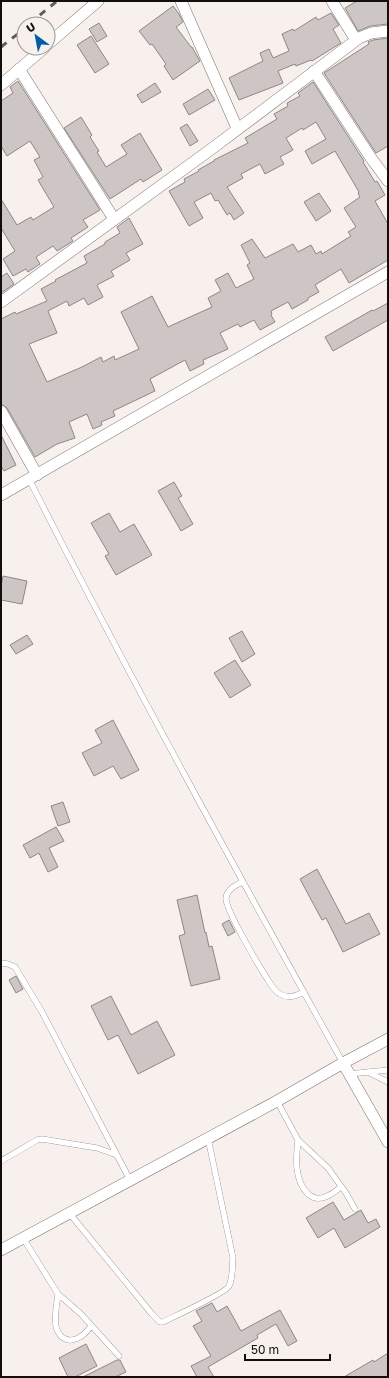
<svg xmlns="http://www.w3.org/2000/svg" width="389" height="1378" viewBox="0 0 389 1378" font-family="'Golos Text',sans-serif">
<rect width="100%" height="100%" fill="#f7f0ed"/>
<path fill="#cdc6c4" stroke="#8e8885" d="M 357,1 L 388,1 L 388,24 L 370,26 L 358,31 L 345,8 Z
M 173,6 L 179,14 L 183,22 L 176,27 L 191,47 L 192,47 L 200,61 L 173,80 L 164,66 L 166,64 L 152,44 L 150,45 L 139,31 Z
M 331,13 L 339,25 L 333,29 L 341,43 L 312,61 L 311,60 L 296,66 L 295,64 L 278,71 L 283,83 L 239,100 L 229,78 L 263,61 L 260,53 L 269,49 L 273,58 L 289,51 L 282,34 L 293,29 L 294,31 L 316,17 L 318,20 Z
M 99,23 L 107,36 L 97,42 L 89,29 Z
M 91,36 L 109,64 L 95,73 L 77,45 Z
M 388,38 L 388,146 L 376,153 L 324,73 L 369,44 L 368,42 L 373,40 Z
M 18,81 L 100,210 L 83,220 L 88,227 L 71,238 L 73,241 L 57,251 L 53,246 L 36,257 L 40,264 L 28,272 L 26,269 L 13,276 L 3,259 L 15,251 L 1,228 L 1,199 L 17,225 L 31,217 L 33,220 L 54,207 L 38,180 L 43,177 L 34,160 L 40,157 L 30,141 L 7,156 L 1,146 L 1,101 L 13,93 L 10,87 Z
M 313,82 L 364,161 L 363,162 L 375,182 L 377,181 L 385,195 L 375,201 L 388,224 L 388,260 L 349,283 L 341,269 L 315,285 L 319,292 L 308,298 L 308,300 L 292,309 L 288,302 L 271,311 L 272,314 L 271,315 L 275,322 L 260,330 L 254,320 L 240,327 L 238,324 L 220,333 L 228,349 L 203,360 L 204,364 L 190,371 L 185,360 L 150,379 L 155,391 L 113,411 L 115,416 L 101,422 L 102,425 L 93,429 L 87,414 L 69,422 L 75,438 L 57,444 L 35,457 L 7,408 L 1,404 L 1,319 L 15,312 L 16,314 L 47,301 L 41,289 L 56,281 L 55,280 L 87,263 L 84,256 L 105,244 L 105,242 L 120,233 L 117,227 L 129,218 L 143,244 L 126,253 L 130,260 L 111,271 L 114,276 L 97,285 L 103,297 L 88,305 L 84,298 L 69,306 L 67,301 L 48,311 L 57,333 L 29,344 L 47,382 L 82,367 L 101,357 L 103,362 L 114,356 L 115,360 L 139,349 L 121,312 L 152,296 L 168,327 L 212,307 L 208,298 L 221,291 L 215,280 L 228,273 L 236,288 L 254,279 L 247,265 L 250,263 L 241,245 L 252,239 L 265,258 L 293,244 L 298,252 L 311,245 L 316,254 L 321,251 L 322,254 L 351,236 L 348,232 L 356,227 L 344,208 L 360,197 L 358,193 L 359,192 L 335,151 L 312,164 L 305,151 L 326,139 L 316,122 L 303,130 L 302,128 L 286,138 L 293,150 L 280,157 L 284,164 L 265,174 L 260,164 L 241,174 L 243,178 L 227,187 L 244,213 L 234,220 L 230,213 L 227,215 L 218,200 L 215,201 L 211,193 L 194,202 L 203,218 L 189,226 L 169,191 L 185,182 L 184,179 L 199,171 L 198,170 L 214,161 L 214,160 L 248,143 L 245,138 L 277,119 L 274,114 L 288,106 L 287,103 L 300,96 L 298,93 Z
M 155,83 L 161,92 L 142,103 L 137,95 Z
M 208,89 L 215,100 L 189,115 L 183,104 Z
M 81,117 L 92,135 L 90,137 L 99,151 L 97,152 L 106,167 L 127,154 L 121,145 L 140,133 L 162,170 L 143,182 L 141,179 L 110,199 L 64,128 Z
M 187,124 L 198,141 L 190,146 L 180,128 Z
M 319,193 L 331,211 L 316,221 L 304,202 Z
M 7,273 L 14,284 L 1,293 L 1,277 Z
M 388,303 L 388,320 L 333,351 L 325,337 L 372,310 L 373,311 Z
M 1,435 L 16,465 L 4,471 L 1,466 Z
M 174,482 L 182,496 L 178,498 L 193,524 L 181,531 L 158,491 Z
M 109,513 L 120,532 L 134,524 L 152,555 L 116,575 L 105,556 L 109,554 L 91,523 Z
M 3,576 L 27,581 L 22,604 L 1,600 L 1,586 Z
M 242,631 L 255,654 L 242,662 L 229,638 Z
M 27,635 L 33,644 L 16,654 L 10,645 Z
M 235,660 L 251,685 L 230,698 L 214,673 Z
M 113,720 L 139,770 L 121,779 L 113,766 L 94,776 L 82,753 L 102,743 L 95,730 Z
M 63,802 L 70,822 L 58,826 L 51,806 Z
M 56,827 L 64,841 L 49,848 L 58,867 L 48,872 L 39,853 L 30,858 L 23,845 Z
M 317,869 L 346,924 L 369,913 L 380,934 L 343,952 L 326,918 L 322,920 L 300,879 Z
M 197,895 L 205,933 L 206,932 L 209,947 L 212,946 L 220,979 L 191,986 L 179,936 L 185,934 L 177,900 Z
M 229,920 L 235,932 L 228,936 L 222,924 Z
M 16,976 L 23,989 L 16,993 L 9,980 Z
M 111,996 L 131,1035 L 157,1021 L 175,1055 L 138,1074 L 118,1035 L 108,1040 L 91,1006 Z
M 333,1202 L 344,1220 L 361,1210 L 368,1223 L 376,1219 L 380,1227 L 345,1248 L 334,1228 L 318,1238 L 306,1218 Z
M 212,1303 L 217,1312 L 227,1306 L 241,1331 L 280,1310 L 297,1341 L 288,1346 L 276,1324 L 257,1335 L 258,1338 L 208,1367 L 214,1377 L 197,1377 L 191,1366 L 211,1356 L 193,1326 L 202,1321 L 196,1311 Z
M 86,1344 L 97,1366 L 75,1377 L 68,1377 L 59,1358 Z
M 388,1353 L 388,1377 L 344,1377 L 373,1360 L 374,1362 Z
M 117,1360 L 120,1360 L 126,1372 L 115,1377 L 83,1377 Z"/>
<g fill="none" stroke-linecap="round" stroke-linejoin="round">
<defs>
<path id="service" d="M 29,479 C 129,676 236,870 343,1063
M 243,882 C 236,885 227,889 226,898 C 225,909 260,968 268,980 C 271,985 275,991 280,994 C 289,999 296,996 304,992
M 1,963 L 8,964 L 15,967 L 42,1012 L 130,1180
M 368,1072 L 388,1082
M 349,1074 L 388,1070
M 277,1101 L 298,1140 L 328,1168 L 346,1193 L 355,1209
M 298,1140 C 296,1158 294,1180 308,1194 C 310,1195 313,1198 316,1198 C 325,1200 334,1192 341,1187
M 1,1161 L 37,1140 L 42,1139 L 97,1148 L 117,1155
M 70,1214 L 152,1314 L 160,1322 L 163,1322 C 173,1317 226,1293 229,1286 C 233,1278 232,1267 233,1258 L 208,1138
M 23,1238 L 58,1294 L 81,1314 L 119,1356
M 58,1294 C 57,1304 54,1316 56,1326 C 56,1329 58,1332 60,1335 C 71,1347 85,1335 91,1326"/>
<path id="minor" d="M 181,1 L 237,128
M 332,1 L 356,40
M 48,44 L 98,1
M 19,69 L 114,219
M 314,71 L 371,158 L 388,181
M 1,85 L 44,48
M 1,302 L 210,150 L 359,38 L 371,33 L 388,31
M 1,411 L 37,475
M 1,495 L 388,272
M 343,1063 L 388,1142
M 1,1250 L 277,1101 L 343,1063 L 388,1039"/>
</defs>
<use href="#service" stroke="#787270" stroke-width="6"/>
<use href="#minor" stroke="#787270" stroke-width="12"/>
<use href="#service" stroke="#fff" stroke-width="5.5"/>
<use href="#minor" stroke="#fff" stroke-width="11"/>
<path stroke="#5e5b59" stroke-width="3" stroke-dasharray="7 7" stroke-linecap="butt" d="M 29,24 L 57,1
M 1,47 L 24,29"/>
</g>
<rect width="389" height="1378" fill="none" stroke="#110f0e" stroke-width="4"/>
<g transform="translate(36 36) rotate(328)"><circle r="19" fill="#f7f0ed" stroke="#9b9694"/>
<path d="M0-3L7 15L0 10L-7 15Z" fill="#015ca9"/>
<text y="-6" font-size="11" font-weight="bold" text-anchor="middle" fill="#110f0e">U</text>
</g>
<path d="M245 1354v6h85v-6" fill="none" stroke="#110f0e" stroke-width="2"/>
<text x="251" y="1354" font-size="12" fill="#110f0e" stroke="#f7f0ed" stroke-width="3" paint-order="stroke">50 m</text>
</svg>
